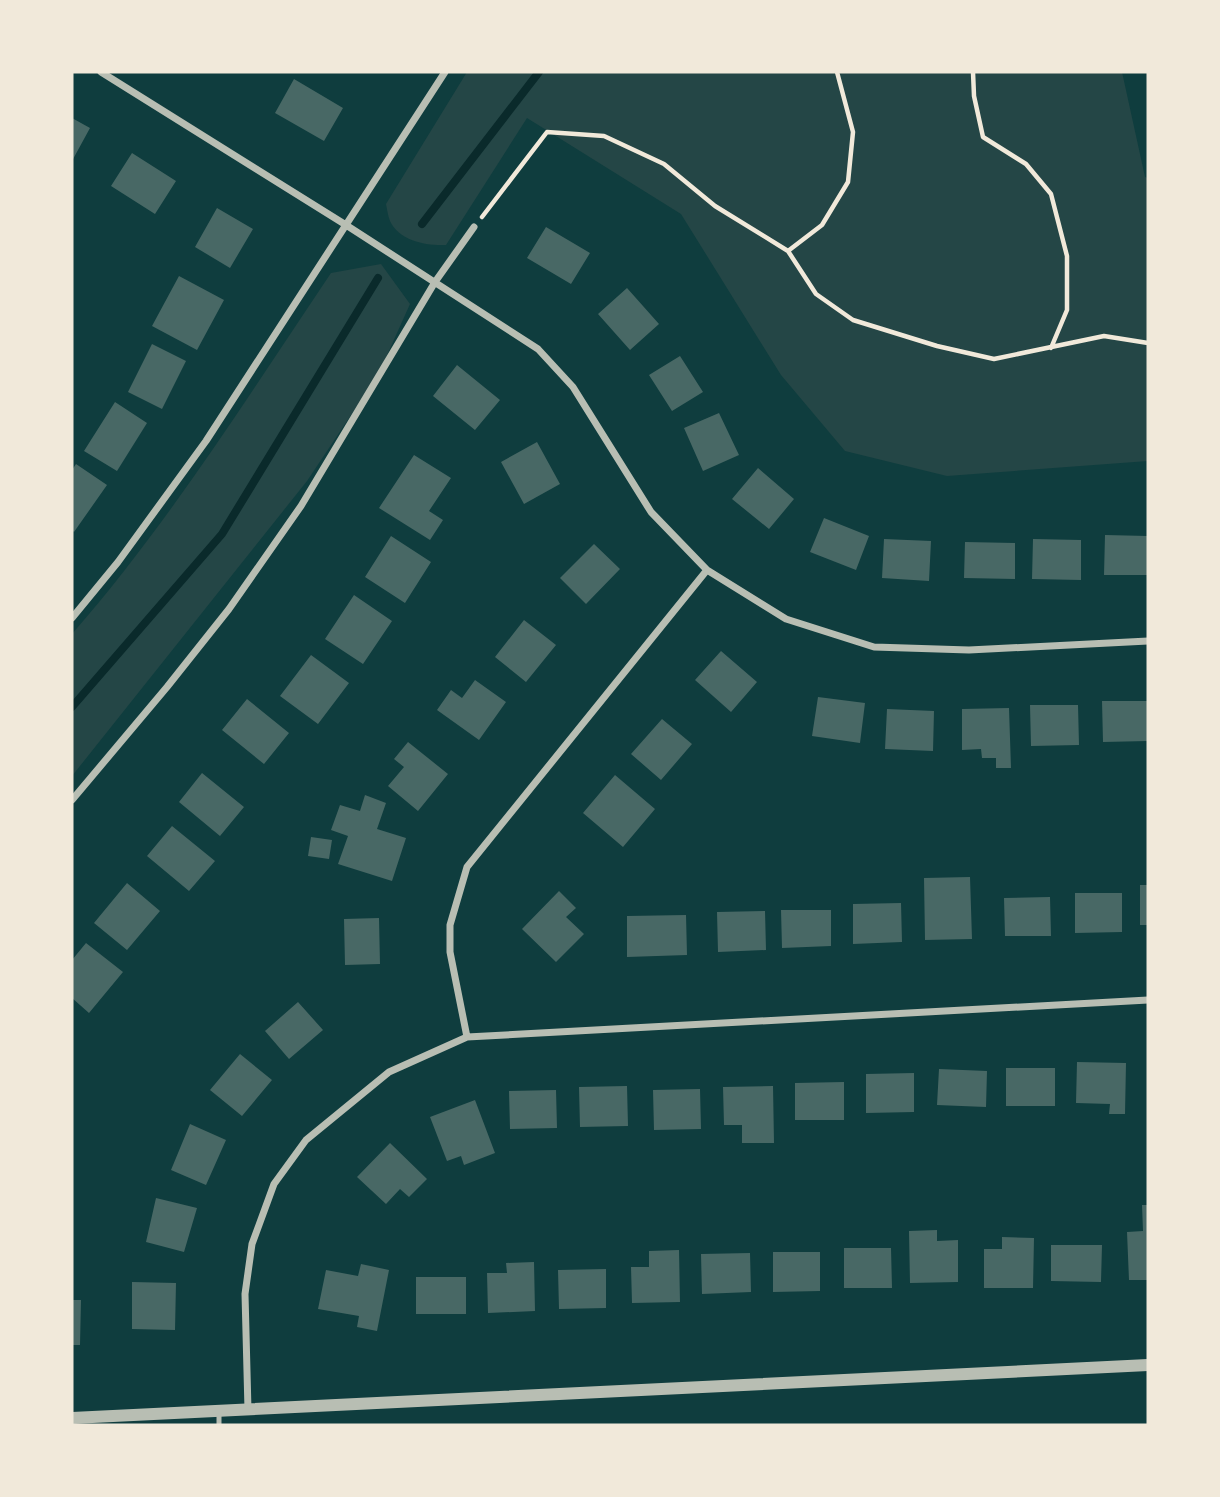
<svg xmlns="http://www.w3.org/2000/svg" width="1220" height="1497" viewBox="0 0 1220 1497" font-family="Cabin,sans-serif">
<rect width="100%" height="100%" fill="#0f3d3e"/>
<path fill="#244646" d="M 467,72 L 1122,72 L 1145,177 L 1148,178 L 1148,461 L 947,476 L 845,451 L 781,375 L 681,214 L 527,118 L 446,245 C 427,246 399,241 390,221 C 388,216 387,209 386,204 Z
M 381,264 L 410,304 L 379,373 L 307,481 L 72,776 L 72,634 C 169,523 248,396 331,273 Z"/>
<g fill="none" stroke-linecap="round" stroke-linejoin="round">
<path stroke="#0a2a2b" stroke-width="8" d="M 422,224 L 539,72
M 72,707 L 222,534 L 378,278"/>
</g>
<path fill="#486865" d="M 294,79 L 343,108 L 324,141 L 275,113 Z
M 72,118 L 90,128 L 72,161 Z
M 132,153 L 176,181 L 155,214 L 111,186 Z
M 217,208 L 253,229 L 230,268 L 195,247 Z
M 546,227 L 590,253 L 571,284 L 527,258 Z
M 179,276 L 224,300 L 197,350 L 152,326 Z
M 627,288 L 659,324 L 630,350 L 598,314 Z
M 152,344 L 186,361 L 162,409 L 128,392 Z
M 680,356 L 703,392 L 672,411 L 649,375 Z
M 457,365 L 500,400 L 475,430 L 433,396 Z
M 115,402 L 147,423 L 117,471 L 84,451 Z
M 719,413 L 739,455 L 703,471 L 684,428 Z
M 537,442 L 560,484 L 524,504 L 501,462 Z
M 414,455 L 451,478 L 429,511 L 443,520 L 430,540 L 379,508 Z
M 76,464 L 107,485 L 74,532 L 72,530 L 72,470 Z
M 758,468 L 794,499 L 769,529 L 732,499 Z
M 824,518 L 869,536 L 856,570 L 810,552 Z
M 1105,535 L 1148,536 L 1148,575 L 1104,575 Z
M 391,536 L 431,562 L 405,603 L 365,577 Z
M 884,539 L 931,541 L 929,581 L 882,578 Z
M 1033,539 L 1081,540 L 1081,580 L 1032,579 Z
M 965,542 L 1015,543 L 1015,579 L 964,578 Z
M 594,544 L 620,569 L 586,604 L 560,578 Z
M 354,595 L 392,621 L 363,664 L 325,639 Z
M 524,620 L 556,645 L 526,682 L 495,657 Z
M 721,651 L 757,682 L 731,712 L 695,680 Z
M 311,655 L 349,683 L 318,724 L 280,696 Z
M 475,680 L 506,702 L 479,740 L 437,710 L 451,690 L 462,698 Z
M 818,697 L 865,703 L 860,743 L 812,736 Z
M 247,699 L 289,733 L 264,764 L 222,730 Z
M 1102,701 L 1148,701 L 1148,741 L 1103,742 Z
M 1030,705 L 1078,705 L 1079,745 L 1031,746 Z
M 1009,708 L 1011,768 L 996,768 L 996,758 L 982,758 L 981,749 L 962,750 L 962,709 Z
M 887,709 L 934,711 L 933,751 L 885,749 Z
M 662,719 L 692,744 L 661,780 L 631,754 Z
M 408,742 L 448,774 L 418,811 L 388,786 L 404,767 L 394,759 Z
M 202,773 L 244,807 L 220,836 L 179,802 Z
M 615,775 L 655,809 L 623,847 L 583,813 Z
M 365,795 L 386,803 L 377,829 L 406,838 L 392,881 L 338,864 L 348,836 L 331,830 L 340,805 L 360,811 Z
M 172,826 L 215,861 L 189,891 L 147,856 Z
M 311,837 L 332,840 L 329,859 L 308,856 Z
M 970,877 L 972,939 L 925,940 L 924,878 Z
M 127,883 L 160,911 L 127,950 L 94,923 Z
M 1140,885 L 1148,885 L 1148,925 L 1140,925 Z
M 559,891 L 576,908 L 566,917 L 584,934 L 556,962 L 522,929 Z
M 1075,893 L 1122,893 L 1122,932 L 1075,933 Z
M 1050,897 L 1051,936 L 1005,936 L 1004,898 Z
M 901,903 L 902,942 L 853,944 L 853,904 Z
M 781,910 L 831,910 L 831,946 L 782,948 Z
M 765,911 L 766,950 L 718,952 L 717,912 Z
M 686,915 L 687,955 L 627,957 L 627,916 Z
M 379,918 L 380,964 L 345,965 L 344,919 Z
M 86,943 L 123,972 L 89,1013 L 72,998 L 72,960 Z
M 298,1002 L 323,1030 L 289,1059 L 265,1031 Z
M 240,1054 L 272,1080 L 242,1116 L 210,1090 Z
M 1077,1062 L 1126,1063 L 1125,1114 L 1109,1114 L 1110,1104 L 1076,1103 Z
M 1006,1068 L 1055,1068 L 1055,1106 L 1006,1106 Z
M 939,1069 L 987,1071 L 986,1107 L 937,1105 Z
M 914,1073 L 914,1112 L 866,1113 L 866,1074 Z
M 844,1082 L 844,1120 L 795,1120 L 795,1083 Z
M 627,1086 L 628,1126 L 580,1127 L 579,1087 Z
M 773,1086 L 774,1143 L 742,1143 L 742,1125 L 724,1125 L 723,1087 Z
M 700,1089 L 701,1129 L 654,1130 L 653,1090 Z
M 556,1090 L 557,1128 L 510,1129 L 509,1091 Z
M 475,1100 L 495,1153 L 464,1165 L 461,1156 L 447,1161 L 430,1117 Z
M 190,1124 L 226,1140 L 206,1185 L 171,1170 Z
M 390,1143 L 427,1179 L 409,1197 L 400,1189 L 386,1204 L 357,1177 Z
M 156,1198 L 197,1208 L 184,1252 L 146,1242 Z
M 1142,1205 L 1148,1205 L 1148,1280 L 1129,1280 L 1127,1232 L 1143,1231 Z
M 937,1230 L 937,1241 L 958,1240 L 958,1282 L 910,1283 L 909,1231 Z
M 1002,1237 L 1034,1238 L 1033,1288 L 984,1288 L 984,1249 L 1002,1249 Z
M 1051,1245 L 1102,1245 L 1101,1282 L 1051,1281 Z
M 844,1248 L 891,1248 L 892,1288 L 844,1288 Z
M 679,1250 L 680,1302 L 632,1303 L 631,1267 L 649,1267 L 649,1251 Z
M 773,1252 L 820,1252 L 820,1291 L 773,1292 Z
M 750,1253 L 751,1292 L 702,1294 L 701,1254 Z
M 534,1262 L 535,1311 L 488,1313 L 487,1273 L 507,1273 L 506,1263 Z
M 361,1264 L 389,1270 L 377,1331 L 357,1327 L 359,1316 L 318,1309 L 326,1270 L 358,1276 Z
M 606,1269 L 606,1308 L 559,1309 L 558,1270 Z
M 416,1277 L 466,1277 L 466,1314 L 416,1314 Z
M 132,1282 L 176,1283 L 175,1330 L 132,1329 Z
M 72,1300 L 81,1300 L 80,1345 L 72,1345 Z"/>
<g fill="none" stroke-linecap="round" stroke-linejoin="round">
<path stroke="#f1e9da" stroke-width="4.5" d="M 973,72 L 974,96 L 983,137 L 1026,164 L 1051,194 L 1067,256 L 1067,310 L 1051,348
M 482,217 L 547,132 L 604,136 L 664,164 L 715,206 L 788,251 L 822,225 L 848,182 L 853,132 L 837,72
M 788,251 L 816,294 L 853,320 L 937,346 L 994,359 L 1104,336 L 1148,343"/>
<path stroke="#b8beb3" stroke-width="5" d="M 219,1411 L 219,1425"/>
<path stroke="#b8beb3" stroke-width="7" d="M 101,72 L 346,225 L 538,349 L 573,387 L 651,512 L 707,570 L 786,619 L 874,647 L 969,650 L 1148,641
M 72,618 L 118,562 L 206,441 L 445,72
M 72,800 L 167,687 L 229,609 L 301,506 L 435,282 L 474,227
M 467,1037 L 450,952 L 450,925 L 467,867 L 707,570
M 248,1410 L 245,1294 L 252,1244 L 274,1184 L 306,1140 L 389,1072 L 467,1037 L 1148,1000"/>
<path stroke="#b8beb3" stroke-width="12" d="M 72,1418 L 1148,1365"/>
</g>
<rect width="1220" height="1497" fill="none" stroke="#f1e9da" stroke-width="147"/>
</svg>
